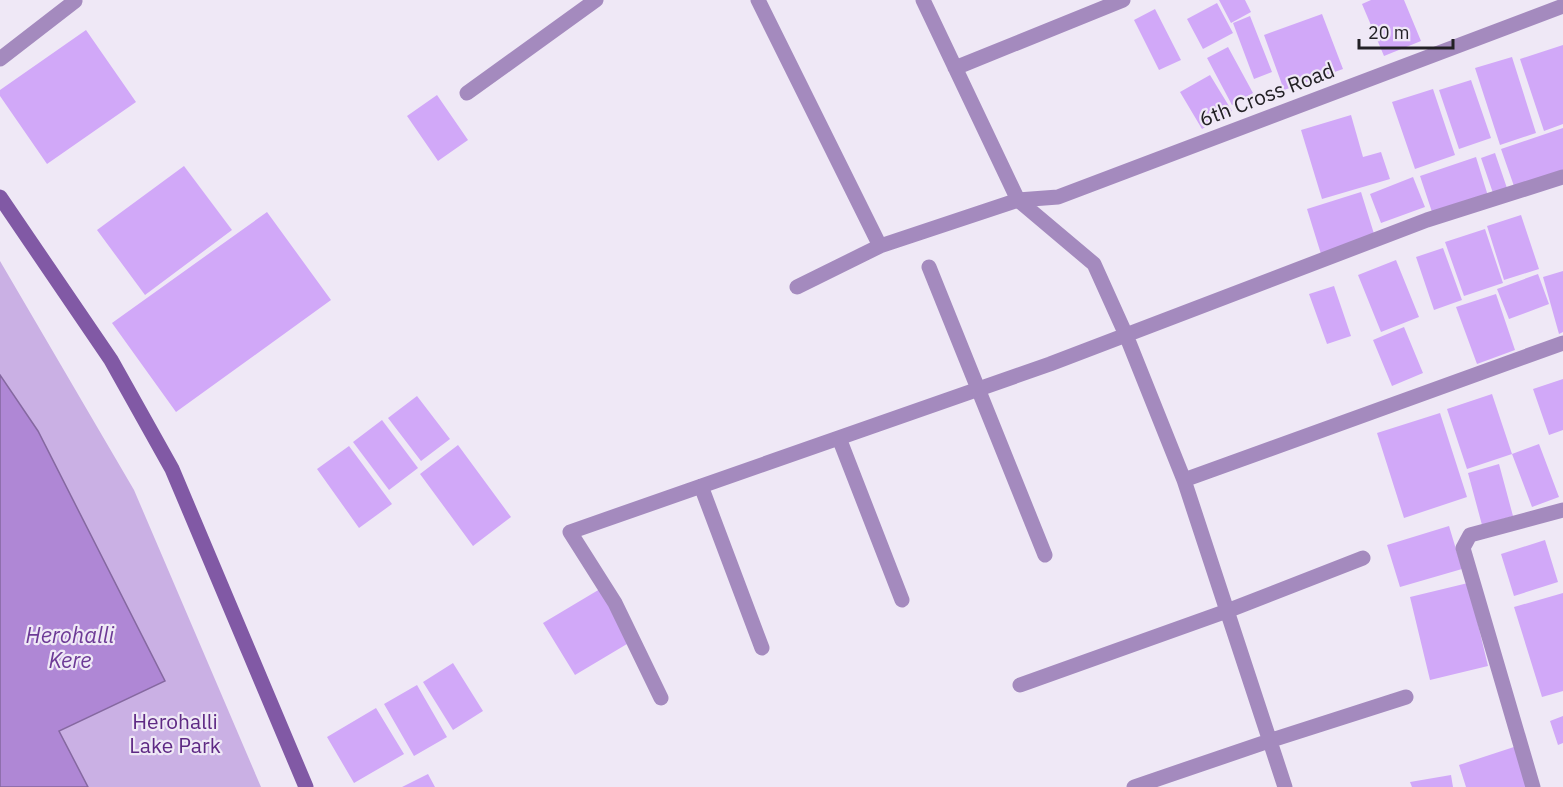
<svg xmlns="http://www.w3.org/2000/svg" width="1563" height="787" viewBox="0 0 1563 787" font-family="'IBM Plex Sans',sans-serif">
<rect width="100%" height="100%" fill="#efe8f6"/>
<path fill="#cab0e4" d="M 0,261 L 134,490 L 261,787 L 88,787 L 59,731 L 165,681 L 38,431 L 0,375 Z"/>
<path fill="#af87d5" stroke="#8568a0" stroke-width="1.5" d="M 0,375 L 38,431 L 165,681 L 59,731 L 88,787 L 0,787 Z"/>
<path fill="#d1a8f8" d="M 1219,0 L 1245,0 L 1251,12 L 1231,23 Z
M 1371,0 L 1404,0 L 1421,41 L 1384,56 L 1362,4 Z
M 1217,3 L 1233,33 L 1203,49 L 1187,19 Z
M 1155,9 L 1181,60 L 1159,70 L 1134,20 Z
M 1322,14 L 1343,69 L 1284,90 L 1264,35 Z
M 1250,16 L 1272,72 L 1254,79 L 1233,23 Z
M 86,30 L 136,102 L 47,164 L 0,96 L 0,90 Z
M 1563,45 L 1563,124 L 1544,131 L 1520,59 Z
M 1228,47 L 1253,93 L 1232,105 L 1207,58 Z
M 1512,57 L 1536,133 L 1500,145 L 1475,68 Z
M 1210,75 L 1232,111 L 1202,129 L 1180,92 Z
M 1471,80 L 1491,138 L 1459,149 L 1439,90 Z
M 1433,89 L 1455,155 L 1415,169 L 1392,102 Z
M 437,95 L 468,140 L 438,161 L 407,116 Z
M 1351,115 L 1363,157 L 1381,152 L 1390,179 L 1322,199 L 1301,130 Z
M 1563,128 L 1563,173 L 1515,189 L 1501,149 Z
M 1495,153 L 1508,191 L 1494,196 L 1481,158 Z
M 1476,157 L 1488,196 L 1433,215 L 1420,176 Z
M 184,166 L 232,230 L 145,295 L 97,230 Z
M 1413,177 L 1425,207 L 1381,223 L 1370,194 Z
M 1361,192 L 1375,237 L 1321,254 L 1307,209 Z
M 267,212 L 331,300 L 176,412 L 112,323 Z
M 1521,215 L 1539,269 L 1504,280 L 1487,226 Z
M 1485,229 L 1503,283 L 1464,296 L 1445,242 Z
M 1443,248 L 1462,300 L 1434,310 L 1416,257 Z
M 1396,260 L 1419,317 L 1381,332 L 1358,275 Z
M 1563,271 L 1563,332 L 1559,334 L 1543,277 Z
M 1538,274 L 1549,304 L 1509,319 L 1497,289 Z
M 1334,286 L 1351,336 L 1327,344 L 1309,294 Z
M 1496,294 L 1515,350 L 1477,364 L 1456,307 Z
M 1404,327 L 1423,373 L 1392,386 L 1373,340 Z
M 1563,379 L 1563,430 L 1549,435 L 1533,389 Z
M 1492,394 L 1512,454 L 1467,469 L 1447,409 Z
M 417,396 L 450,439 L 421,461 L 388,418 Z
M 1440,413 L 1467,497 L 1404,518 L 1377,433 Z
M 382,420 L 418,468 L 389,490 L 353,442 Z
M 1539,444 L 1559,497 L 1532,507 L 1512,454 Z
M 458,445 L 511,517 L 473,546 L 420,474 Z
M 349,446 L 392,504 L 359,528 L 317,469 Z
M 1499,464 L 1513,516 L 1482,525 L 1468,473 Z
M 1449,526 L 1462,569 L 1400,587 L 1387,545 Z
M 1545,540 L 1558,582 L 1514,596 L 1501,554 Z
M 1468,583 L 1488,666 L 1430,680 L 1410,597 Z
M 600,589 L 632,641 L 575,675 L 543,623 Z
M 1563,593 L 1563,691 L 1542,697 L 1514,607 Z
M 453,663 L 483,711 L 453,730 L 423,682 Z
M 417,685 L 447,737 L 414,756 L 384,704 Z
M 376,708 L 404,754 L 354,783 L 327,737 Z
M 1563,716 L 1563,743 L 1558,745 L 1550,721 Z
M 1517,746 L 1530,787 L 1466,787 L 1459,765 Z
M 428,774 L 435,787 L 402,787 Z
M 1451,775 L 1453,787 L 1412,787 L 1410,782 Z"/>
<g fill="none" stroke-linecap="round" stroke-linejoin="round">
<path stroke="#a48abe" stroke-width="15" d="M 758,0 L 880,246 L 1018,200 L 1058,197 L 1563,6
M 923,0 L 1018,200 L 1094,264 L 1126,335 L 1184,480 L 1285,787
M 0,59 L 75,1
M 955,68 L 1123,0
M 467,93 L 596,0
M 929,267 L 1045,555
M 797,287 L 880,246
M 839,438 L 902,600
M 1184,480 L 1563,343
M 701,486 L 762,648
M 1020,685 L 1227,611 L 1363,558
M 661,698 L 615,603 L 570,532 L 1050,364 L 1427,220 L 1563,177
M 1134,787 L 1269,741 L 1406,697
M 1533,787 L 1463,548 L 1470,535 L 1563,510"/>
<path stroke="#8159a5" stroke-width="15" d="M 0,197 L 111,360 L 172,469 L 306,787"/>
</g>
<g text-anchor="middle" stroke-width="4.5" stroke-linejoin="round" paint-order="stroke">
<g font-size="21" fill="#222025" stroke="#efe8f6">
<text transform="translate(1267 95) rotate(-21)" y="7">6th Cross Road</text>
</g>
<g font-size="21" fill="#5e2984" stroke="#efe8f6">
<text x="175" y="729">Herohalli<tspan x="175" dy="24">Lake Park</tspan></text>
</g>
<g font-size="22" font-style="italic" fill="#6d3a96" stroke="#efe8f6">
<text x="70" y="643">Herohalli<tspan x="70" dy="25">Kere</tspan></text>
</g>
</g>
<path d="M1359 39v9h94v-9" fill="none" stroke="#222025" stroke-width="3"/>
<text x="1368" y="39" font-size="18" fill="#222025" stroke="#efe8f6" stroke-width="4.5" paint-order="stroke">20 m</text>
</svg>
